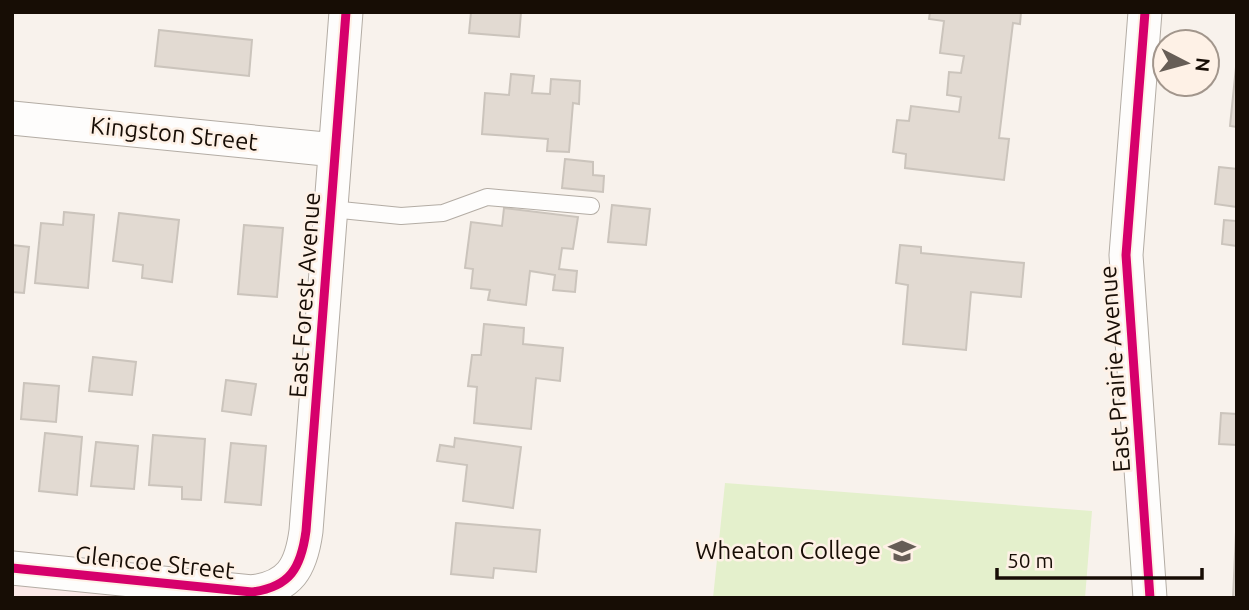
<svg xmlns="http://www.w3.org/2000/svg" width="1249" height="610" viewBox="0 0 1249 610" font-family="Ubuntu,sans-serif">
<rect width="100%" height="100%" fill="#f8f2ec"/>
<path fill="#fbe9e8" d="M 12,585 L 161,598 L 12,598 Z"/>
<path fill="#e4f0cc" d="M 725,483 L 1092,511 L 1085,598 L 713,598 Z"/>
<path fill="#e2dad2" stroke="#cbc4bc" stroke-width="2" d="M 471,12 L 521,12 L 519,37 L 469,33 Z
M 930,12 L 1021,12 L 1020,24 L 1013,23 L 999,138 L 1009,139 L 1004,180 L 905,168 L 906,154 L 893,152 L 897,120 L 909,121 L 911,106 L 959,112 L 961,97 L 947,95 L 949,72 L 961,73 L 964,56 L 940,53 L 944,21 L 929,19 Z
M 159,30 L 252,40 L 249,76 L 155,66 Z
M 1236,67 L 1237,67 L 1237,127 L 1230,126 Z
M 511,74 L 534,76 L 532,93 L 550,94 L 551,79 L 580,81 L 579,104 L 573,103 L 569,152 L 547,151 L 548,139 L 482,134 L 485,93 L 509,95 Z
M 565,159 L 593,162 L 593,175 L 604,176 L 603,192 L 562,188 Z
M 1219,167 L 1237,169 L 1237,207 L 1215,204 Z
M 612,205 L 650,209 L 646,245 L 608,242 Z
M 504,208 L 578,217 L 573,249 L 562,248 L 559,269 L 577,271 L 575,292 L 553,290 L 555,275 L 530,271 L 526,305 L 488,300 L 490,290 L 471,288 L 473,269 L 465,268 L 471,222 L 502,226 Z
M 1237,210 L 1237,246 L 1222,244 L 1224,220 L 1236,221 Z
M 64,212 L 94,215 L 88,288 L 35,283 L 41,223 L 63,225 Z
M 119,213 L 179,220 L 172,282 L 142,278 L 143,265 L 113,261 Z
M 244,225 L 283,228 L 277,297 L 238,294 Z
M 12,245 L 29,247 L 24,293 L 12,292 Z
M 900,245 L 921,247 L 921,253 L 1024,263 L 1021,297 L 971,292 L 966,350 L 903,344 L 908,285 L 896,283 Z
M 484,324 L 524,328 L 523,344 L 563,348 L 560,381 L 536,378 L 531,429 L 474,423 L 477,387 L 468,386 L 472,355 L 481,355 Z
M 93,357 L 136,362 L 132,395 L 89,391 Z
M 226,380 L 256,384 L 251,415 L 222,411 Z
M 24,383 L 59,386 L 56,422 L 21,419 Z
M 1221,413 L 1237,414 L 1237,445 L 1219,444 Z
M 45,433 L 82,437 L 77,495 L 39,491 Z
M 153,435 L 205,439 L 201,500 L 182,499 L 182,487 L 149,485 Z
M 455,438 L 521,447 L 513,508 L 463,501 L 467,465 L 437,461 L 440,445 L 454,447 Z
M 96,442 L 138,446 L 134,489 L 91,486 Z
M 231,443 L 266,446 L 261,505 L 225,502 Z
M 456,523 L 540,530 L 536,572 L 494,568 L 493,578 L 451,574 Z
M 1236,532 L 1237,598 L 1233,598 Z"/>
<g fill="none" stroke-linecap="round" stroke-linejoin="round">
<defs>
<path id="lane" d="M 331,209 L 401,216 L 443,213 L 487,197 L 591,206"/>
<path id="street" d="M 1145,12 L 1126,255 L 1150,598
M 12,118 L 335,150
M 12,568 L 252,592 C 290,587 301,568 306,531 L 346,12"/>
</defs>
<use href="#lane" stroke="#b3aca4" stroke-width="18"/>
<use href="#street" stroke="#b3aca4" stroke-width="35"/>
<use href="#lane" stroke="#fefdfc" stroke-width="16"/>
<use href="#street" stroke="#fefdfc" stroke-width="33"/>
<defs>
<path id="cycleway" d="M 1145,12 L 1126,255 L 1150,598
M 12,568 L 252,592 C 290,587 301,568 306,531 L 346,12"/>
</defs>
<use href="#cycleway" stroke="#fef1e6" stroke-width="13"/>
<use href="#cycleway" stroke="#d6006c" stroke-width="9"/>
</g>
<defs>
<symbol id="university-bare" viewBox="-9 -9 18 18"><path d="M0-5L7-2L0 1L-7-2ZM-4 1L0 2.5L4 1V4Q0 6-4 4Z" fill="#665d56" stroke="#fef1e6" stroke-width="2.5" paint-order="stroke"/></symbol>
</defs>
<g fill-rule="evenodd">
<use href="#university-bare" x="883" y="532" width="38" height="38"/>
</g>
<g text-anchor="middle" stroke-width="5" stroke-linejoin="round" paint-order="stroke">
<g font-size="24" fill="#170d05" stroke="#fef1e6">
<text transform="translate(174 134) rotate(6)" y="8">Kingston Street</text>
<text transform="translate(305 295) rotate(-86)" y="8">East Forest Avenue</text>
<text transform="translate(1115 369) rotate(-94)" y="8">East Prairie Avenue</text>
<text transform="translate(155 563) rotate(6)" y="8">Glencoe Street</text>
</g>
<g font-size="24" fill="#170d05" stroke="#fef1e6" text-anchor="end">
<text x="881" y="559">Wheaton College</text>
</g>
</g>
<rect width="1249" height="610" fill="none" stroke="#170d05" stroke-width="28"/>
<g transform="translate(1186 63) rotate(96)"><circle r="33" fill="#fef1e6" stroke="#a2968c" stroke-width="2"/>
<path d="M0-5L12 26L0 18L-12 26Z" fill="#665d56"/>
<text y="-10" font-size="19" font-weight="bold" text-anchor="middle" fill="#170d05">N</text>
</g>
<path d="M997 568v10h205v-10" fill="none" stroke="#170d05" stroke-width="3.5"/>
<text x="1007" y="568" font-size="21" fill="#170d05" stroke="#fef1e6" stroke-width="5" paint-order="stroke">50 m</text>
</svg>
